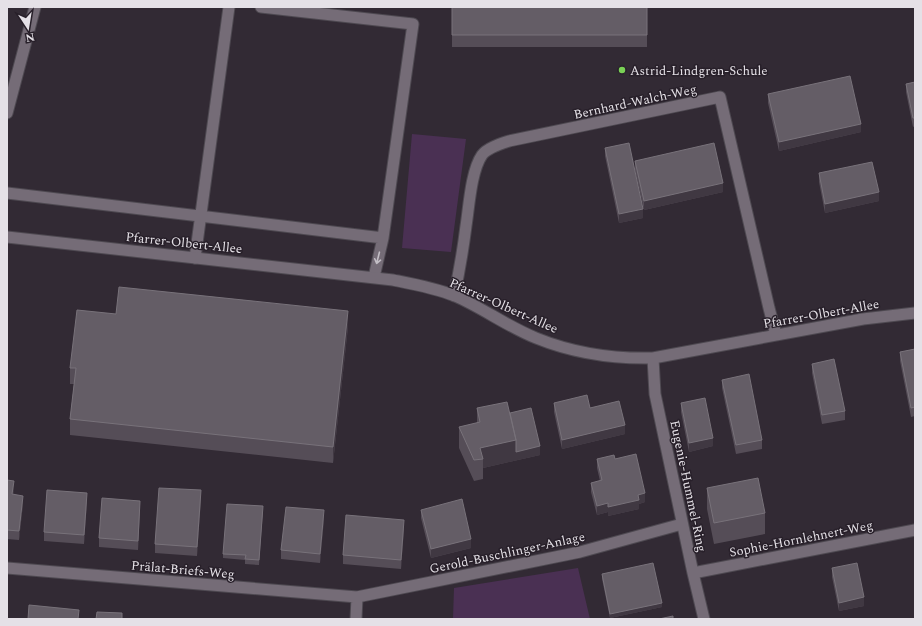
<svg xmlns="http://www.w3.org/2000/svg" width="922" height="626" viewBox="0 0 922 626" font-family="Spectral,serif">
<rect width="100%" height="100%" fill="#322a34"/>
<path fill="#4a3053" d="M 412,134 L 466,139 L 451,252 L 402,248 Z
M 578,568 L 590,619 L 453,619 L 454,588 Z"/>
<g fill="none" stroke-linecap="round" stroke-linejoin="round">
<defs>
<path id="service" d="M 261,7 L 413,24 L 383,238 L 374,277
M 7,113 L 35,7
M 7,193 L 383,238
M 195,258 L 229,7"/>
<path id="minor" d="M 7,237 L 393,280 C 413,284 435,288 455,296 C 483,308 508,327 536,338 C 573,353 613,359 653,358 L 863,319 L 915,313
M 454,296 C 459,273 463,250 466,226 C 469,207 471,171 482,155 C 487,148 500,144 509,141 L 720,97 L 769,308 L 776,335
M 653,358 L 655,394 L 693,573 L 704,619
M 7,568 L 357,597 L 580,552 L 682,524
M 693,573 L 915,530
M 356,619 L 357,597"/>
</defs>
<use href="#service" stroke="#4e4951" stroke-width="13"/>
<use href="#minor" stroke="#4e4951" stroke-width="13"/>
<use href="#service" stroke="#756c77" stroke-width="11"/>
<use href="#minor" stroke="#756c77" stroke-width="11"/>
</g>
<path fill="#554d57" d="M 452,7 L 647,7 L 647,47 L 452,47 Z
M 915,82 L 915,126 L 913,127 L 906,92 L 906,84 Z
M 768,94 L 861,132 L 779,151 L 768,103 Z
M 605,148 L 643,218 L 619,223 L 605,156 Z
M 635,161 L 723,192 L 644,210 L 635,170 Z
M 819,173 L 879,201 L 825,213 L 819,182 Z
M 116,314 L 348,327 L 333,463 L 70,435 L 70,419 L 74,384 L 70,384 L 70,368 Z
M 915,349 L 915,416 L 911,417 L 900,361 L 900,352 Z
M 812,364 L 845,411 L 845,420 L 822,424 L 812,373 Z
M 722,380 L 762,440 L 762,449 L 736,454 L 722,388 Z
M 554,403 L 590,408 L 625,434 L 562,449 L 554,412 Z
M 681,403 L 713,446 L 689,452 L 681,412 Z
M 477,408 L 510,413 L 540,455 L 483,468 L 483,479 L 474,481 L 459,448 L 459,427 L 477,423 Z
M 597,459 L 615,459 L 645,502 L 639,504 L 639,509 L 608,516 L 608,512 L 597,515 L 591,492 L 591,483 L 600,481 L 597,468 Z
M 7,480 L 14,490 L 13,494 L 23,504 L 19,540 L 7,539 Z
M 707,488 L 765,513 L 765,534 L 714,544 L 707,509 Z
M 201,499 L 197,556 L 155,553 L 155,544 Z
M 87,502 L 84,544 L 44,541 L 44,532 Z
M 140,510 L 138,550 L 99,547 L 99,538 Z
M 421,510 L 471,548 L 431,558 L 421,518 Z
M 263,511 L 259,565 L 245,564 L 245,560 L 223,558 L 223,554 Z
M 324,519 L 320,563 L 281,559 L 281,550 Z
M 404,529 L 401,569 L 343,564 L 343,555 Z
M 832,568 L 864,606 L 839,611 L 832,577 Z
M 602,574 L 662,607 L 610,618 L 602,579 Z"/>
<path fill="#403842" d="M 861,124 L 861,132 L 779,151 L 779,142 Z
M 723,183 L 723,192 L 644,210 L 644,201 Z
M 879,192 L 879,201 L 825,213 L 825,204 Z
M 643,209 L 643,218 L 619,223 L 619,214 Z
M 348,311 L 348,327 L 333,463 L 333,447 Z
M 625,425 L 625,434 L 562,449 L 562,440 Z
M 713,438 L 713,446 L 689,452 L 689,443 Z
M 516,440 L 540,446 L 540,455 L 483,468 L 483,459 L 480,448 Z
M 14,481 L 14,490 L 12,503 L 12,494 Z
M 201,490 L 201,499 L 197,556 L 197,547 Z
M 87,493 L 87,502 L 84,544 L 84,535 Z
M 645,493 L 645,502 L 639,504 L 639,509 L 608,516 L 608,507 L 638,495 Z
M 23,496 L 23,504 L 19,540 L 19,531 Z
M 140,501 L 140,510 L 138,550 L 138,541 Z
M 608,503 L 608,512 L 597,515 L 597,506 Z
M 324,510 L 324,519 L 320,563 L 320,554 Z
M 404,520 L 404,529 L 401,569 L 401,560 Z
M 471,539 L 471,548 L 431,558 L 431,549 Z
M 864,597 L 864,606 L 839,611 L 839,603 Z
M 662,603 L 662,607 L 610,618 L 610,614 Z"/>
<path fill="#645d66" stroke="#78727a" d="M 452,7 L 647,7 L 647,35 L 452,35 Z
M 850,76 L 861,124 L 779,142 L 768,94 Z
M 915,82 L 915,118 L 913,118 L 906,84 Z
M 629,143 L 643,209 L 619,214 L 605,148 Z
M 714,143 L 723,183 L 644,201 L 635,161 Z
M 872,162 L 879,192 L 825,204 L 819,173 Z
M 119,287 L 348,311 L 333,447 L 70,419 L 76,368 L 70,368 L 77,310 L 116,314 Z
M 915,349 L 915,407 L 911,408 L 900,352 Z
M 834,359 L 845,411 L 822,415 L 812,364 Z
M 749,374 L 762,440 L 736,445 L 722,380 Z
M 587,395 L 590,408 L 619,401 L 625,425 L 562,440 L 554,403 Z
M 705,398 L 713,438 L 689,443 L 681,403 Z
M 507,402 L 516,440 L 480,448 L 483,459 L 474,460 L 459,427 L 480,422 L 477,408 Z
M 531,408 L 540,446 L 516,452 L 516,440 L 510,413 Z
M 636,454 L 645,493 L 638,495 L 639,500 L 608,507 L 608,503 L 597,506 L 591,483 L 602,480 L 597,459 L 614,455 L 615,459 Z
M 758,478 L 765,513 L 714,523 L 707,488 Z
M 7,480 L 14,481 L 12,494 L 23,496 L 19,531 L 7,530 Z
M 159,488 L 201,490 L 197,547 L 155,544 Z
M 47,490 L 87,493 L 84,535 L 44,532 Z
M 102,498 L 140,501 L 138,541 L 99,538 Z
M 462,499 L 471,539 L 431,549 L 421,510 Z
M 227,504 L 263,506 L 259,560 L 245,559 L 246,555 L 223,554 Z
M 286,507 L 324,510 L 320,554 L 281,550 Z
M 346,515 L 404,520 L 401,560 L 343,555 Z
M 653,563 L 662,603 L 610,614 L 602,574 Z
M 857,563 L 864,597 L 839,603 L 832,568 Z
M 29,605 L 79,610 L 78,619 L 28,619 Z
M 97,612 L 122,613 L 122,619 L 127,619 L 96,619 Z
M 673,616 L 673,619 L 659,619 Z"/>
<defs><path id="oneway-shaft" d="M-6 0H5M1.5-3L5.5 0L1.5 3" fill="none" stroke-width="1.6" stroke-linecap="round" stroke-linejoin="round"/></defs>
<use stroke="#c3bec5" href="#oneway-shaft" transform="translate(378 258) rotate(104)"/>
<circle fill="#7ad156" stroke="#28202a" stroke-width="1.5" cx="622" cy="70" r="4"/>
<g text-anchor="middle" stroke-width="3" stroke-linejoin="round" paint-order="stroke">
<g font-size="13" fill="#e5e1e7" stroke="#28202a" text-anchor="start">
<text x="630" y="75">Astrid-Lindgren-Schule</text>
</g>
<g font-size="13" fill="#e5e1e7" stroke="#28202a">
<text transform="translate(635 101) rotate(-12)" y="5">Bernhard-Walch-Weg</text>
<text transform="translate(184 242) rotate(6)" y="5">Pfarrer-Olbert-Allee</text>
<text transform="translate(504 305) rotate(24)" y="5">Pfarrer-Olbert-Allee</text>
<text transform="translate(821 313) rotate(-10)" y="5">Pfarrer-Olbert-Allee</text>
<text transform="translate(689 486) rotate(78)" y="5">Eugenie-Hummel-Ring</text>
<text transform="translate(801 538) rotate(-11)" y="5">Sophie-Hornlehnert-Weg</text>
<text transform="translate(507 552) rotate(-12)" y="5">Gerold-Buschlinger-Anlage</text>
<text transform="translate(183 569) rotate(5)" y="5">Prälat-Briefs-Weg</text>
</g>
</g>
<rect width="922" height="626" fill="none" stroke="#e5e1e7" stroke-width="16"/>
<g transform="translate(28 28) rotate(168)" stroke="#28202a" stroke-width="3" paint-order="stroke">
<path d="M0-3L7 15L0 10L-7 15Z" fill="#e5e1e7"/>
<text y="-6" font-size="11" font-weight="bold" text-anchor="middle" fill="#e5e1e7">N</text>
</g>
</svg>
